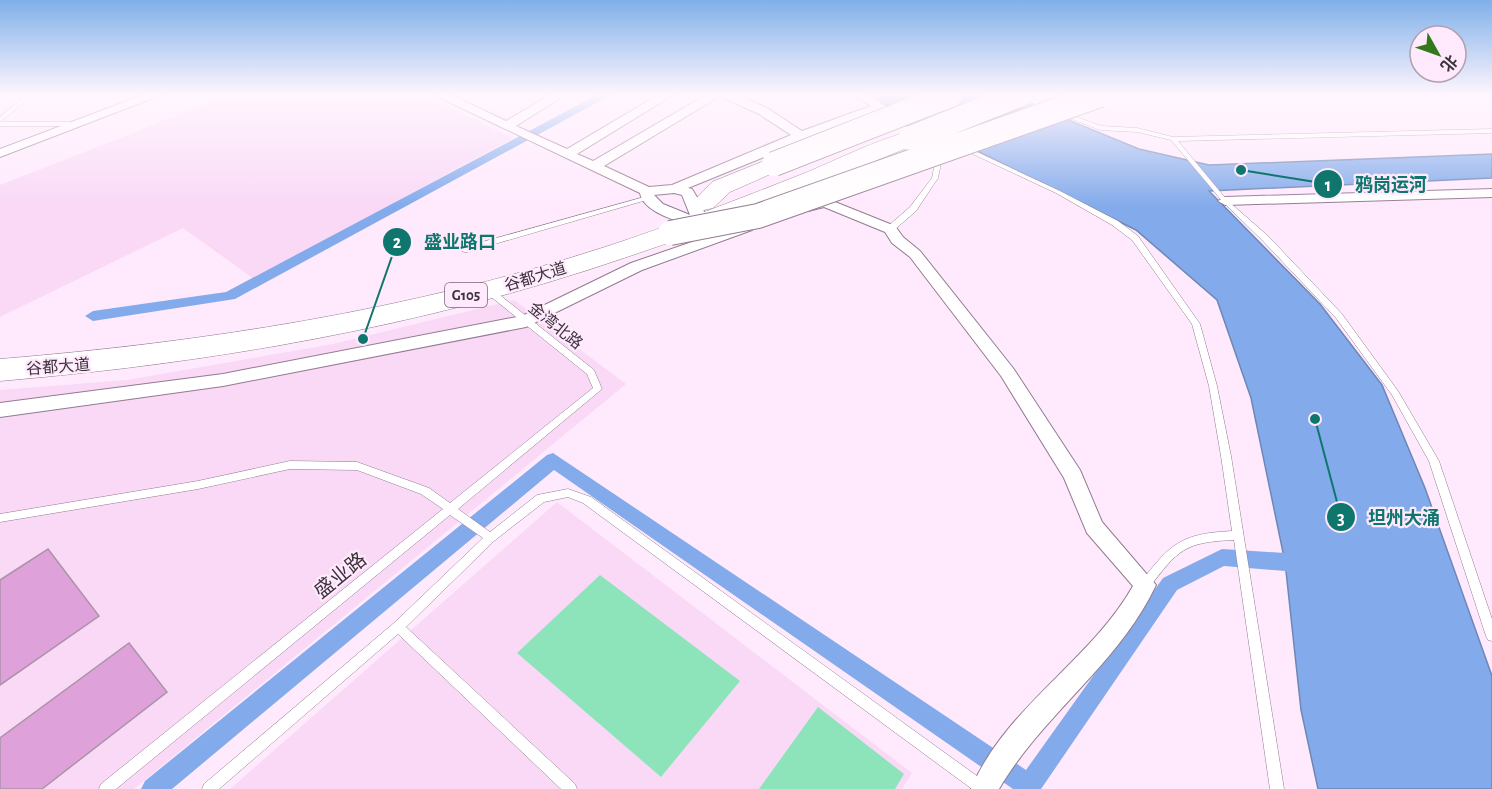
<svg xmlns="http://www.w3.org/2000/svg" width="1492" height="789" viewBox="0 0 1492 789" font-family="'Alegreya Sans','Noto Sans SC',sans-serif">
<rect width="100%" height="100%" fill="#ffeafd"/>
<path fill="#f9d9f6" d="M 230,95 L 422,95 L 513,138 L 254,279 L 183,228 L 0,317 L 0,185 Z
M 514,300 L 626,384 L 134,789 L 0,789 L 0,390 L 127,380 L 333,344 Z
M 557,502 L 912,773 L 902,789 L 230,789 Z"/>
<path fill="#8de4bb" d="M 600,575 L 740,681 L 661,777 L 517,653 Z
M 818,707 L 904,774 L 895,789 L 759,789 Z"/>
<path fill="#83abeb" stroke="#6e87b6" stroke-width="1.5" d="M 865,95 L 1007,95 L 1139,149 L 1209,165 L 1492,154 L 1492,178 L 1209,191 L 1320,304 L 1382,385 L 1425,488 L 1492,676 L 1492,789 L 1318,789 L 1301,710 L 1285,562 L 1251,398 L 1217,300 L 1136,230 Z"/>
<g fill="none" stroke-linecap="round" stroke-linejoin="round">
<path fill="#83abeb" fill-rule="evenodd" d="M 597,95 L 611,95 L 235,299 L 93,321 L 85,316 L 93,311 L 226,292 Z
M 553,453 L 1026,770 L 1163,578 L 1222,549 L 1285,553 L 1313,563 L 1316,569 L 1313,575 L 1306,578 L 1285,571 L 1224,566 L 1177,590 L 1041,789 L 1013,789 L 554,470 L 172,789 L 141,789 L 145,781 L 547,455 Z"/>
</g>
<path fill="#dea1d9" stroke="#ab93a9" stroke-width="1.5" d="M 48,549 L 99,616 L 0,685 L 0,580 Z
M 129,643 L 167,692 L 42,789 L 0,789 L 0,738 Z"/>
<g fill="none" stroke-linecap="round" stroke-linejoin="round">
<defs>
<path id="lane" d="M 26,95 L 33,95 L 0,122 L 0,117 Z
M 1016,95 L 1025,95 L 1054,109 L 1049,110 Z
M 1063,112 L 1101,126 L 1137,128 L 1173,137 L 1492,129 L 1492,133 L 1178,141 L 1227,200 L 1268,236 L 1342,314 L 1398,391 L 1439,461 L 1492,619 L 1492,641 L 1488,640 L 1486,636 L 1429,461 L 1392,395 L 1336,318 L 1262,240 L 1223,202 L 1171,140 L 1137,132 L 1100,130 L 1061,115 L 1060,114 Z
M 0,122 L 69,122 L 75,126 L 72,128 L 68,126 L 0,126 Z
M 964,146 L 1060,191 L 1118,221 L 1138,236 L 1200,324 L 1217,386 L 1231,456 L 1284,789 L 1270,789 L 1234,540 C 1184,542 1178,550 1149,588 L 1145,590 L 1141,588 L 1140,585 C 1144,577 1151,569 1157,562 C 1179,536 1199,533 1232,531 L 1221,456 L 1209,386 L 1192,324 L 1132,240 L 1112,225 L 1056,193 L 962,149 L 962,147 Z
M 940,151 L 943,153 L 938,178 L 916,211 L 893,231 L 887,231 L 887,227 L 910,207 L 932,178 L 937,153 Z
M 648,196 L 652,198 L 650,199 L 467,252 L 464,252 L 460,250 L 461,248 Z
M 488,287 L 491,288 L 594,370 L 602,389 L 458,509 L 490,532 L 537,495 L 568,489 L 591,497 L 988,784 L 990,789 L 972,789 L 583,503 L 568,497 L 544,502 L 494,541 L 406,627 L 575,784 L 577,789 L 561,789 L 398,634 L 219,789 L 202,789 L 204,784 L 394,623 L 483,538 L 450,515 L 116,789 L 99,789 L 101,784 L 443,509 L 421,494 L 357,470 L 290,469 L 198,489 L 0,522 L 0,514 L 198,481 L 290,461 L 357,462 L 429,488 L 450,503 L 593,388 L 587,374 L 485,292 L 484,290 L 485,288 Z"/>
<path id="street" d="M 143,95 L 161,95 L 0,157 L 0,149 Z
M 434,95 L 451,95 L 506,121 L 550,95 L 565,95 L 516,126 L 567,149 L 658,95 L 673,95 L 577,154 L 593,161 L 706,95 L 737,95 L 767,108 L 802,131 L 871,106 L 854,95 L 869,95 L 887,107 L 688,188 L 692,189 L 703,207 L 706,223 L 699,227 C 682,223 643,213 640,193 ZM 720,96 L 759,114 L 791,135 L 672,185 L 649,187 L 604,166 ZM 674,193 L 682,195 L 690,215 L 663,204 L 654,195 Z
M 1492,189 L 1492,197 L 1225,205 L 1218,201 L 1225,197 Z
M 825,198 L 895,226 L 903,237 L 920,251 L 1013,368 L 1080,470 L 1102,522 L 1156,585 C 1119,664 1043,714 999,789 L 971,789 C 1005,707 1090,662 1133,586 L 1087,533 L 1064,478 L 1001,376 L 910,257 L 892,243 L 885,232 L 824,207 L 808,211 L 801,207 Z
M 747,223 L 752,224 L 754,227 L 752,230 L 642,270 L 526,327 L 223,386 L 0,417 L 0,403 L 223,374 L 522,316 L 631,263 Z"/>
<path id="highway" d="M 911,131 L 919,133 L 922,138 L 919,143 C 821,183 724,225 624,258 C 422,327 212,363 0,381 L 0,359 C 205,342 408,311 605,247 C 673,225 739,199 805,173 C 839,159 875,140 911,131 Z
M 774,157 L 782,159 L 786,164 L 782,169 L 730,192 L 713,208 L 704,210 L 695,208 L 692,203 L 712,182 Z"/>
</defs>
<use href="#lane" stroke="#927b90" stroke-width="1"/>
<use href="#street" stroke="#927b90" stroke-width="2"/>
<use href="#highway" stroke="#927b90" stroke-width="1"/>
<use href="#lane" fill="#fff" fill-rule="evenodd"/>
<use href="#street" fill="#fff" fill-rule="evenodd"/>
<use href="#highway" fill="#fff" fill-rule="evenodd"/>
<defs>
<path id="highway-bridge" d="M 911,138 L 1019,95
M 774,164 L 950,95
M 670,233 L 758,216 L 1100,95"/>
</defs>
<use href="#highway-bridge" stroke="#927b90" stroke-width="26" stroke-linecap="butt"/>
<use href="#highway-bridge" stroke="#fff" stroke-width="24"/>
</g>
<linearGradient id="sky" x2="0" y2="1"><stop stop-color="#7fb0e9"/><stop offset="0.46" stop-color="#fff6fe"/><stop offset="1" stop-color="#fff6fe" stop-opacity="0"/></linearGradient>
<rect width="1492" height="206" fill="url(#sky)"/>
<g text-anchor="middle" stroke-width="4.5" stroke-linejoin="round" paint-order="stroke">
<rect fill="#ffeafd" stroke="#766975" stroke-width="1.5" x="445" y="283" width="42" height="24" rx="4.5"/>
<g font-size="15" font-weight="bold" fill="#3c323b">
<text x="466" y="300">G105</text>
</g>
<g font-size="16" fill="#3c323b" stroke="#ffeafd">
<text transform="translate(535 276) rotate(-17)" y="6">谷都大道</text>
<text transform="translate(556 325) rotate(39)" y="6">金湾北路</text>
<text transform="translate(58 366) rotate(-4)" y="6">谷都大道</text>
</g>
<g font-size="20" fill="#3c323b" stroke="#ffeafd">
<text transform="translate(340 575) rotate(-39)" y="7">盛业路</text>
</g>
</g>
<path fill="none" stroke="#0f766e" stroke-width="2" d="M1241 170L1328 184M363 339L397 242M1315 419L1341 517"/>
<g fill="#0f766e" stroke="#ffeafd" stroke-width="2">
<circle cx="1241" cy="170" r="6"/>
<circle cx="363" cy="339" r="6"/>
<circle cx="1315" cy="419" r="6"/>
<circle cx="1328" cy="184" r="15"/>
<circle cx="397" cy="242" r="15"/>
<circle cx="1341" cy="517" r="15"/>
</g>
<g font-size="18" text-anchor="middle" font-weight="bold" fill="#fff">
<text x="1328" y="191">1</text>
<text x="397" y="248">2</text>
<text x="1341" y="524">3</text>
</g>
<g font-size="18" text-anchor="middle" font-weight="bold" fill="#0f766e" stroke="#ffeafd" stroke-width="4.5" stroke-linejoin="round" paint-order="stroke">
<text x="1391" y="191">鸦岗运河</text>
<text x="460" y="248">盛业路口</text>
<text x="1404" y="524">坦州大涌</text>
</g>
<g transform="translate(1438 54) rotate(130)"><circle r="28" fill="#ffeafd" stroke="#b1a0af" stroke-width="1.5"/>
<path d="M0-4.5L10 22L0 15L-10 22Z" fill="#32791e"/>
<text y="-9" font-size="16" font-weight="bold" text-anchor="middle" fill="#3c323b">北</text>
</g>
</svg>
